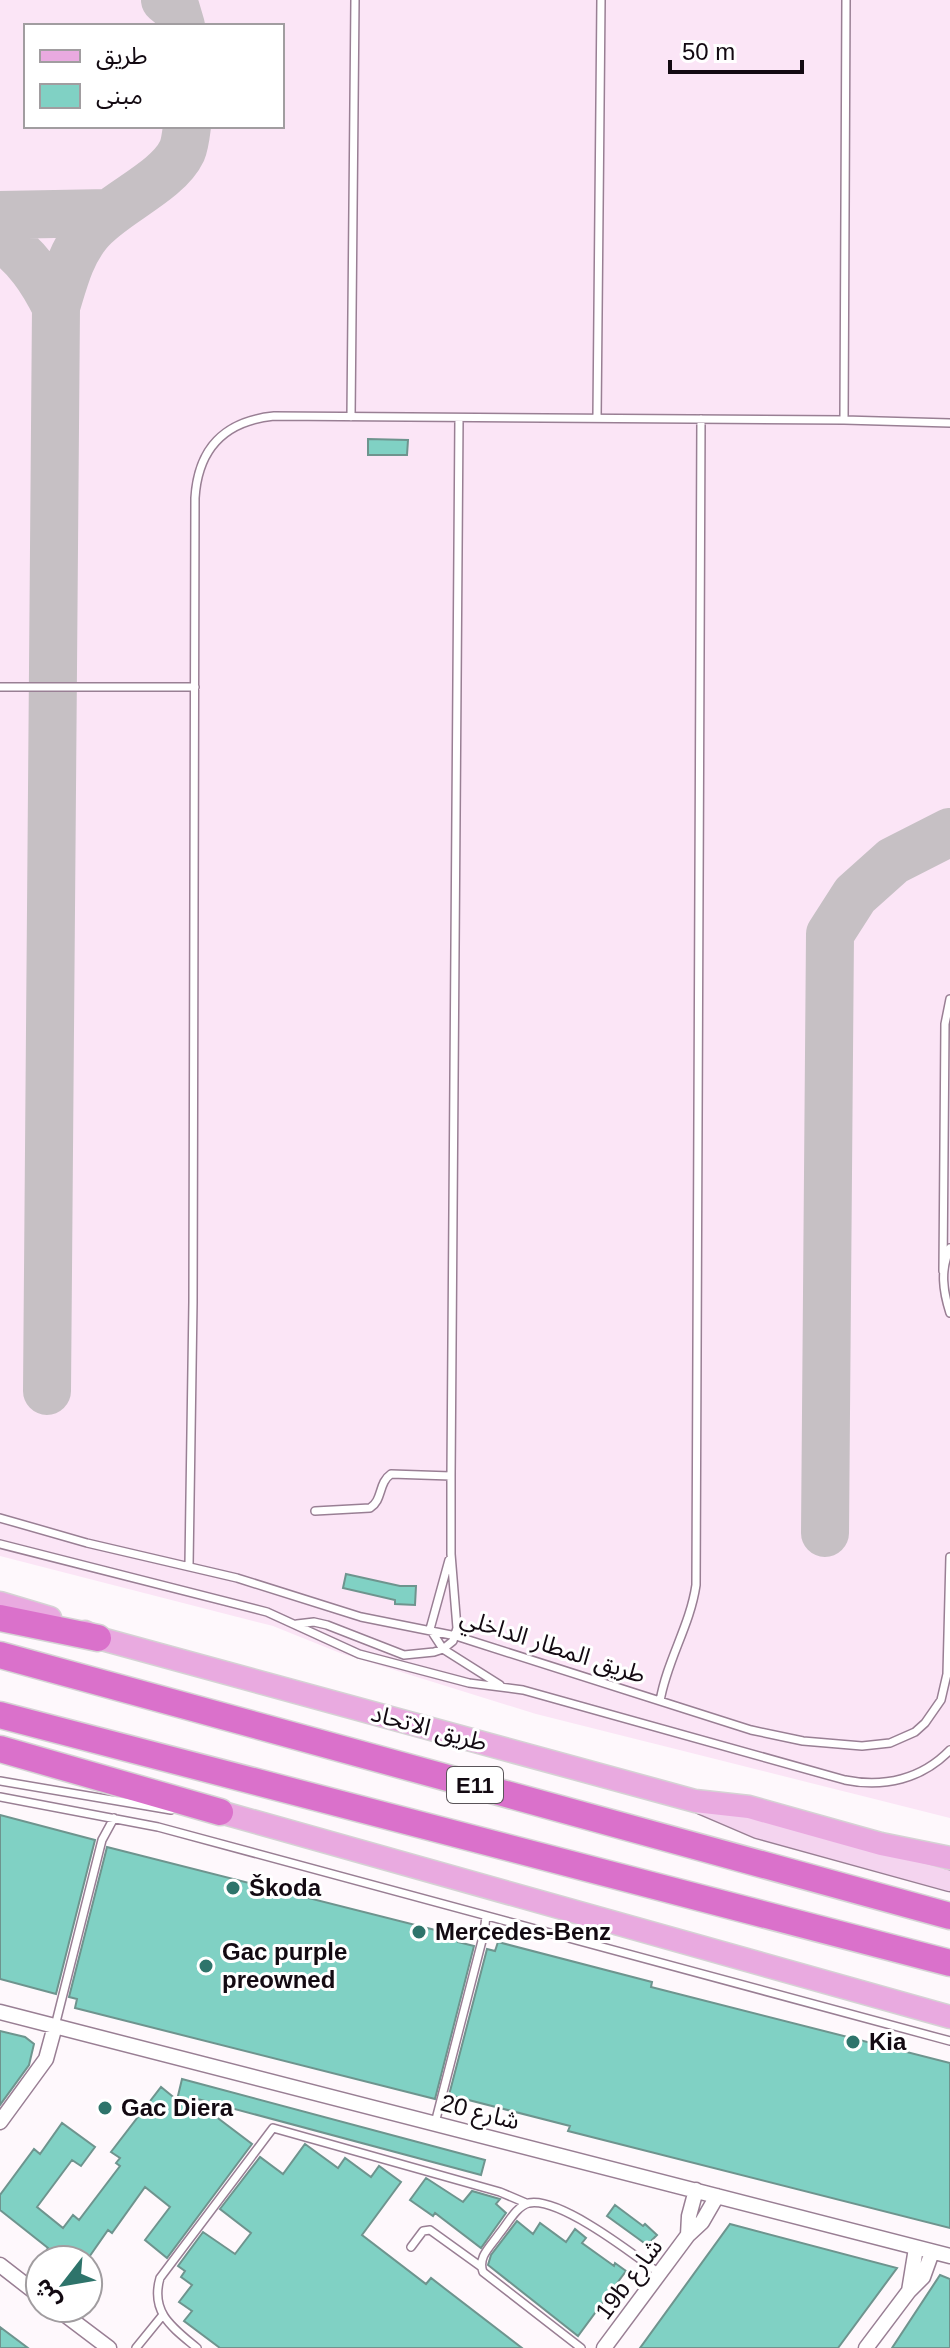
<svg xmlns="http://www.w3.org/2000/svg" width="950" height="2348" viewBox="0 0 950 2348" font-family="Helvetica,'Noto Sans Arabic',sans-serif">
<rect width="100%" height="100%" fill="#fef8fc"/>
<path fill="#fbe5f6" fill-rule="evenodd" d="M 0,0 L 950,0 L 950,1818 L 536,1714 L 340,1653 L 273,1626 L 0,1556 ZM 26,26 L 282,26 L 282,126 L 26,126 Z"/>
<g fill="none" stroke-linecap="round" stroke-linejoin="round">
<path stroke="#c6c0c4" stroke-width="48" d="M 165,0 L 176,9 L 181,26
M 0,215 L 109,213
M 0,238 C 27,256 42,279 56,307
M 47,1391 L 56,307 C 64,281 70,255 88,233 C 111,204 167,183 182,151 C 185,144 186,134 187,126
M 825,1533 L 830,934 L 855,895 L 893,861 L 950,832"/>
</g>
<path fill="#80d1c4" stroke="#6e948e" stroke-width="2" d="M 368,439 L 408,440 L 407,455 L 368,455 Z
M 346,1574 L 400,1586 L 416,1586 L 415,1605 L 395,1604 L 395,1600 L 343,1588 Z
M 0,1815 L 95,1840 L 56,1994 L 0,1979 Z
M 107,1847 L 459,1936 L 458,1942 L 474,1946 L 435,2099 L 75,2008 L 77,1999 L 69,1997 Z
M 498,1942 L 652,1982 L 651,1987 L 950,2063 L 950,2228 L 568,2131 L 570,2126 L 449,2095 L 487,1949 L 495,1951 Z
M 0,2031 L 25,2037 L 34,2044 L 29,2065 L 0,2105 Z
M 182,2079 L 485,2160 L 481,2175 L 190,2097 L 252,2144 L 167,2258 L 145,2240 L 170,2207 L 145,2187 L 112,2233 L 108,2230 L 87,2260 L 58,2260 L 46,2251 L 48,2248 L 0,2210 L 0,2195 L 34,2149 L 40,2154 L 62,2123 L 95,2147 L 81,2166 L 72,2160 L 37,2207 L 63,2228 L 73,2215 L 79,2220 L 120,2166 L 116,2163 L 120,2158 L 111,2152 L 161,2087 L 177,2100 Z
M 305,2144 L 338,2168 L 345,2158 L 371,2177 L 379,2166 L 401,2182 L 362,2235 L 426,2284 L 431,2278 L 522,2348 L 220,2348 L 184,2321 L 192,2311 L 179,2302 L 192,2285 L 181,2277 L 185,2271 L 178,2266 L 203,2232 L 235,2254 L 251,2233 L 220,2209 L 260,2157 L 283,2174 Z
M 426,2178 L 463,2202 L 472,2191 L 500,2199 L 496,2204 L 506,2213 L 481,2248 L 435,2213 L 433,2216 L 410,2200 Z
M 615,2205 L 643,2226 L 645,2224 L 657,2235 L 647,2245 L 607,2216 Z
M 517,2221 L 533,2234 L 540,2223 L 566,2242 L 575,2229 L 586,2238 L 582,2243 L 614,2266 L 615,2263 L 626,2271 L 578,2336 L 488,2265 L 491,2255 Z
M 730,2224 L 897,2268 L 838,2348 L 640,2348 Z
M 940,2275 L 950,2279 L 950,2348 L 892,2348 Z
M 0,2327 L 28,2348 L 0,2348 Z"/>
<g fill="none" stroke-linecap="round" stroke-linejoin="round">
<defs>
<path id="service" d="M 351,417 L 355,0
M 597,418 L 601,0
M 844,420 L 846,0
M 0,687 L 195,687
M 950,1248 C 940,1270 943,1291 950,1313
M 943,1271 L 945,1024 L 950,999
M 315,1511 L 370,1508 C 383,1500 378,1483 391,1474 L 451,1476
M 0,1518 L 87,1543 L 237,1578 L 361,1617 L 456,1636 L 751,1730 L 803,1741 L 862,1746 L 890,1743 L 915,1732 L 925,1723 L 941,1700 L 947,1674 L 950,1557
M 0,1544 L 267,1612 L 359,1654 L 469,1683 L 523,1690 L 845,1780 C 884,1788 922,1779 950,1750
M 449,1560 L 430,1629 L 443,1649 L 500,1685
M 189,1565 L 193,1302 L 195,498 C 198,449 224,421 274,416 L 844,420 L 950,423
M 297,1624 L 314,1622 L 327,1625 L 404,1655 L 434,1652 L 443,1649 L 453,1641 L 457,1628 L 451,1554 L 451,1476 L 459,418
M 660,1701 C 667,1660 690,1626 696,1585 L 701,419
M 0,1781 L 171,1810
M 0,1797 L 158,1827 L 950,2041
M 55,2026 L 102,1840 L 114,1818
M 435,2123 L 484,1933 L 486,1916
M 411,2247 L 423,2231 L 430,2230 L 480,2266
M 136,2348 L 162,2316
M 197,2348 C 173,2328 150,2313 160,2278 L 273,2128 L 500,2192 L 526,2203
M 581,2348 L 483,2272 C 477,2257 491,2246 499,2234 C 507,2225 516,2206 529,2203 C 560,2197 633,2254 659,2273"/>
<path id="minor" d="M 0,2012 L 950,2256
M 0,2122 L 46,2059 L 55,2026
M 688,2235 L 689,2216 L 696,2190
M 0,2265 L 40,2296
M 909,2291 L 916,2248
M 56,2308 L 109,2348
M 604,2348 L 688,2235 L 702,2222 L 717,2196
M 866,2348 L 909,2291 L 923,2277 L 932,2252"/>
<path id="secondary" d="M 702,1804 L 758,1828 L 950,1881"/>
<path id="primary" d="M 0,1603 L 50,1618
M 85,1632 L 98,1638 L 695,1801 L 749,1807 L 881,1844 L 950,1858
M 220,1812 L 950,2017"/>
<path id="motorway" d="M 0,1618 L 98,1638
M 0,1655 L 950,1916
M 0,1715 L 950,1963
M 0,1749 L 220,1812"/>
</defs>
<use href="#service" stroke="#997f94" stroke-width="10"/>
<use href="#minor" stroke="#997f94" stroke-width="17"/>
<use href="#secondary" stroke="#997f94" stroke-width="23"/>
<use href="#primary" stroke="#d5d3d4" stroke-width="25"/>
<use href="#motorway" stroke="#d5d3d4" stroke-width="29"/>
<use href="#service" stroke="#fff" stroke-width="7"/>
<use href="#minor" stroke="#fff" stroke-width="14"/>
<use href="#secondary" stroke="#f4d4ef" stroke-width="20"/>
<use href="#primary" stroke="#e9aae0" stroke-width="22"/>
<use href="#motorway" stroke="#da71cb" stroke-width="26"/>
</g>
<g fill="#2e746b" stroke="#fff" stroke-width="3">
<circle cx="233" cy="1888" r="8"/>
<circle cx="419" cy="1932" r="8"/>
<circle cx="206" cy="1966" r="8"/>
<circle cx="853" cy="2042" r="8"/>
<circle cx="105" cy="2108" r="8"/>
</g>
<g text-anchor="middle" stroke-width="6" stroke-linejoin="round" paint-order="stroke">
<rect fill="#fff" stroke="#5a5459" stroke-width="2" x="447" y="1767" width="56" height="36" rx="6"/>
<g font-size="22" font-weight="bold" fill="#130a12">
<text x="475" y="1793">E11</text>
</g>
<g font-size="24" fill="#130a12" stroke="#fff">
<text transform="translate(553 1646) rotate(18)" y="8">طريق المطار الداخلي</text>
<text transform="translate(429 1728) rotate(15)" y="8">طريق الاتحاد</text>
<text transform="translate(480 2112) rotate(14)" y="8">شارع 20</text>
<text transform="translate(629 2279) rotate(-53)" y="8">19b شارع</text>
</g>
<g font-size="24" font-weight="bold" fill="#130a12" stroke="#fff" text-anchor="start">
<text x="249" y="1896">Škoda</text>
<text x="435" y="1940">Mercedes-Benz</text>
<text x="222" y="1960">Gac purple<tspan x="222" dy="28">preowned</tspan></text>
<text x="869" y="2050">Kia</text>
<text x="121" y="2116">Gac Diera</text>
</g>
</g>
<rect x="24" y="24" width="260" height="104" fill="#ffffff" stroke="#a19da0" stroke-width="2"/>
<rect x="40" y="50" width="40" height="12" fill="#e9aae0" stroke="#a19da0" stroke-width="2"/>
<text x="96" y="64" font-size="24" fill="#130a12">طريق</text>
<rect x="40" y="84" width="40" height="24" fill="#80d1c4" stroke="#a19da0" stroke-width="2"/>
<text x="96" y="104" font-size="24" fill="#130a12">مبنى</text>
<g transform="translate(64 2284) rotate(239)"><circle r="38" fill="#ffffff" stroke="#a19da0" stroke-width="2"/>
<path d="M0-6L14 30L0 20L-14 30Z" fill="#2e746b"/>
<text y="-12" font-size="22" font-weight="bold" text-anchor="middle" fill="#130a12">ش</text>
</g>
<path d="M670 60v12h132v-12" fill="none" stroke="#130a12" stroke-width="4"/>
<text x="682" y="60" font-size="24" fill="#130a12" stroke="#ffffff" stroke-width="6" paint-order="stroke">50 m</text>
</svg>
